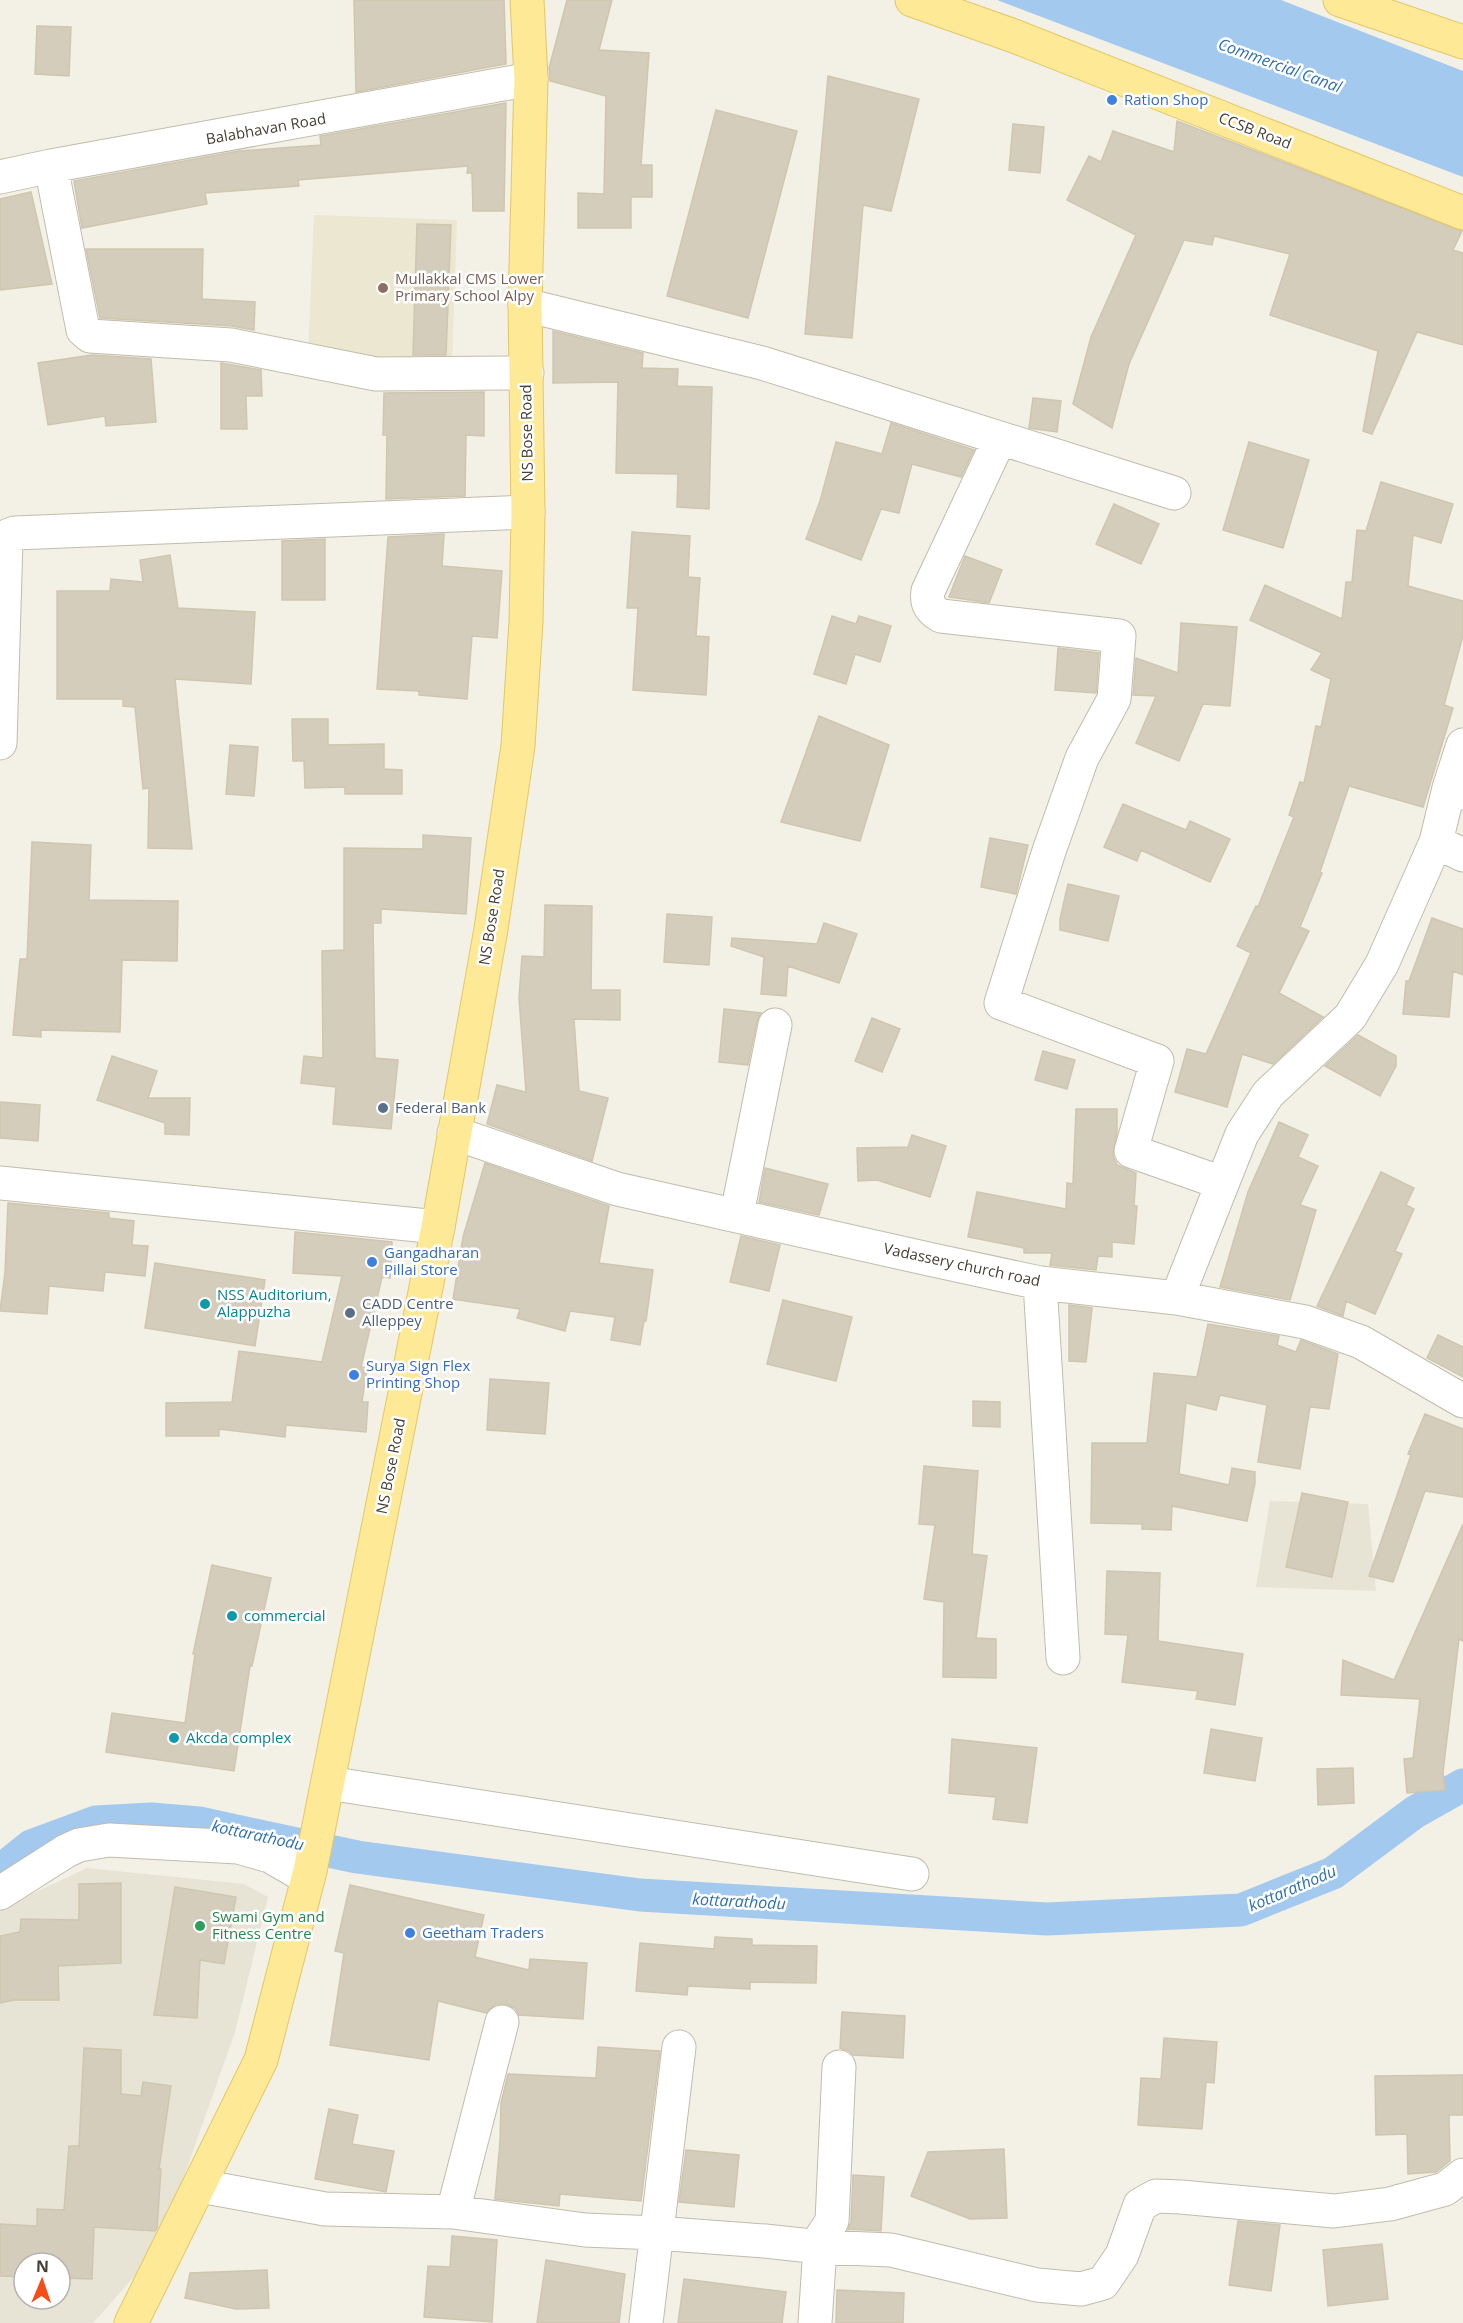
<svg xmlns="http://www.w3.org/2000/svg" width="1463" height="2323" viewBox="0 0 1463 2323" font-family="'Open Sans',sans-serif">
<rect width="100%" height="100%" fill="#f3f0e6"/>
<path fill="#e7e3d5" fill-rule="evenodd" d="M 1270,1501 L 1368,1504 L 1376,1591 L 1256,1587 Z
M 87,1868 L 244,1884 L 268,1897 L 235,2032 L 158,2250 L 93,2323 L 0,2323 L 0,1909 ZM 24,2263 L 60,2263 L 60,2299 L 24,2299 Z"/>
<path fill="#ece7d0" d="M 314,215 L 457,220 L 452,362 L 308,357 Z"/>
<path fill="#a3c9ef" d="M 997,0 L 1281,0 L 1463,71 L 1463,177 Z"/>
<g fill="none" stroke-linecap="round" stroke-linejoin="round">
<path stroke="#a3c9ef" stroke-width="33" d="M 0,1871 L 31,1846 L 96,1822 L 151,1819 L 199,1823 L 357,1857 L 640,1895 L 1047,1919 L 1241,1910 L 1333,1873 L 1415,1812 L 1463,1785"/>
</g>
<path fill="#d4cdbc" stroke="#cfc6af" stroke-width="1.5" d="M 354,0 L 504,0 L 506,64 L 356,92 Z
M 567,0 L 612,0 L 599,50 L 649,53 L 641,165 L 652,165 L 652,197 L 631,197 L 631,228 L 578,228 L 578,193 L 604,194 L 606,96 L 550,81 L 549,68 Z
M 37,26 L 71,27 L 69,76 L 35,74 Z
M 828,76 L 919,99 L 891,211 L 863,205 L 852,338 L 805,334 Z
M 506,103 L 504,211 L 473,211 L 472,173 L 467,173 L 468,166 L 298,180 L 299,186 L 205,193 L 207,204 L 82,228 L 74,181 L 239,151 L 321,145 L 320,136 Z
M 716,110 L 797,131 L 748,318 L 667,296 Z
M 1177,121 L 1462,231 L 1453,250 L 1463,253 L 1463,345 L 1417,332 L 1372,434 L 1363,431 L 1378,351 L 1270,315 L 1290,254 L 1214,236 L 1212,245 L 1184,240 L 1129,364 L 1112,428 L 1073,404 L 1091,337 L 1136,235 L 1067,200 L 1089,156 L 1101,162 L 1113,131 L 1174,152 Z
M 1013,124 L 1044,127 L 1040,173 L 1009,170 Z
M 31,192 L 52,284 L 0,290 L 0,199 Z
M 417,224 L 451,225 L 446,355 L 413,355 Z
M 86,249 L 203,249 L 202,299 L 255,302 L 254,330 L 232,326 L 100,318 Z
M 553,331 L 643,353 L 642,368 L 678,369 L 677,386 L 712,387 L 709,509 L 677,507 L 678,474 L 616,473 L 618,382 L 553,383 Z
M 92,355 L 151,359 L 156,422 L 106,426 L 105,416 L 48,425 L 38,363 Z
M 221,363 L 261,370 L 262,396 L 246,396 L 247,429 L 221,429 Z
M 484,392 L 484,436 L 466,435 L 465,496 L 386,499 L 387,435 L 383,435 L 384,393 Z
M 1033,398 L 1061,401 L 1057,432 L 1029,428 Z
M 891,423 L 974,450 L 961,477 L 912,464 L 899,513 L 881,509 L 861,560 L 806,539 L 820,501 L 836,442 L 882,454 Z
M 1249,442 L 1309,460 L 1283,548 L 1223,530 Z
M 1381,482 L 1453,504 L 1441,543 L 1413,535 L 1408,586 L 1463,601 L 1463,636 L 1444,705 L 1453,708 L 1423,807 L 1349,786 L 1320,872 L 1322,873 L 1300,927 L 1309,931 L 1279,993 L 1323,1017 L 1273,1064 L 1242,1054 L 1227,1107 L 1175,1092 L 1187,1049 L 1206,1054 L 1251,953 L 1237,946 L 1256,906 L 1258,907 L 1294,817 L 1289,815 L 1300,782 L 1304,783 L 1316,726 L 1321,727 L 1331,679 L 1311,670 L 1322,653 L 1250,620 L 1265,585 L 1342,619 L 1346,582 L 1352,582 L 1357,530 L 1366,531 Z
M 1114,504 L 1159,524 L 1141,564 L 1096,544 Z
M 632,532 L 690,536 L 688,577 L 700,578 L 696,636 L 709,637 L 706,695 L 633,690 L 638,608 L 627,608 Z
M 444,534 L 442,566 L 502,571 L 497,638 L 472,636 L 467,699 L 419,695 L 419,691 L 377,689 L 388,537 Z
M 325,539 L 325,600 L 282,600 L 282,541 Z
M 170,555 L 178,608 L 255,612 L 251,684 L 175,679 L 192,849 L 148,848 L 149,788 L 143,789 L 135,707 L 123,706 L 123,699 L 57,699 L 57,591 L 110,591 L 111,579 L 143,582 L 140,560 Z
M 965,556 L 1002,570 L 989,603 L 949,597 Z
M 832,616 L 856,624 L 859,616 L 891,626 L 880,662 L 855,654 L 846,684 L 814,674 Z
M 1181,623 L 1237,627 L 1230,706 L 1203,704 L 1179,761 L 1136,743 L 1156,696 L 1133,695 L 1136,658 L 1178,673 Z
M 1058,648 L 1099,653 L 1096,693 L 1055,690 Z
M 819,716 L 889,745 L 860,841 L 781,822 Z
M 292,719 L 328,719 L 328,745 L 384,744 L 384,769 L 402,770 L 402,794 L 345,794 L 345,787 L 305,788 L 304,761 L 293,761 Z
M 230,745 L 258,747 L 254,796 L 226,794 Z
M 1123,804 L 1186,830 L 1190,821 L 1230,839 L 1210,882 L 1141,850 L 1137,861 L 1104,847 Z
M 423,835 L 471,838 L 466,914 L 381,909 L 381,923 L 373,923 L 375,1058 L 398,1060 L 391,1129 L 333,1124 L 336,1087 L 301,1083 L 304,1056 L 323,1058 L 322,951 L 344,950 L 344,848 L 423,849 Z
M 990,838 L 1028,845 L 1016,894 L 981,887 Z
M 32,842 L 91,845 L 89,900 L 178,901 L 177,961 L 122,960 L 120,1032 L 41,1030 L 41,1037 L 13,1035 L 20,959 L 27,959 Z
M 1068,884 L 1119,896 L 1108,941 L 1060,930 L 1060,919 Z
M 545,905 L 592,906 L 591,990 L 620,990 L 620,1020 L 574,1019 L 579,1091 L 608,1098 L 592,1161 L 487,1124 L 497,1085 L 526,1092 L 519,998 L 522,956 L 544,957 Z
M 667,914 L 712,917 L 709,965 L 664,962 Z
M 1432,918 L 1463,929 L 1463,975 L 1453,971 L 1449,1017 L 1403,1014 L 1406,981 L 1409,981 Z
M 824,923 L 857,934 L 839,983 L 788,966 L 786,996 L 761,994 L 764,957 L 731,946 L 732,938 L 817,944 Z
M 724,1009 L 761,1013 L 757,1021 L 748,1065 L 719,1062 Z
M 872,1018 L 900,1029 L 882,1072 L 855,1061 Z
M 1358,1035 L 1396,1056 L 1396,1066 L 1380,1096 L 1325,1066 Z
M 1043,1051 L 1075,1060 L 1067,1089 L 1035,1080 Z
M 112,1056 L 157,1071 L 148,1098 L 190,1098 L 189,1135 L 165,1134 L 165,1123 L 97,1100 Z
M 0,1102 L 40,1105 L 38,1141 L 0,1138 Z
M 1076,1109 L 1117,1109 L 1117,1132 L 1113,1156 L 1117,1165 L 1136,1173 L 1134,1206 L 1137,1206 L 1134,1244 L 1112,1242 L 1112,1257 L 1098,1256 L 1096,1270 L 1050,1265 L 1052,1253 L 1024,1253 L 1024,1248 L 968,1237 L 977,1192 L 1066,1209 L 1067,1183 L 1073,1184 Z
M 1279,1122 L 1308,1135 L 1298,1157 L 1318,1166 L 1300,1205 L 1316,1210 L 1290,1300 L 1220,1287 L 1248,1192 Z
M 912,1135 L 946,1146 L 930,1197 L 877,1180 L 858,1181 L 857,1148 L 908,1147 Z
M 485,1163 L 609,1206 L 599,1263 L 653,1270 L 646,1321 L 644,1321 L 640,1345 L 611,1340 L 615,1317 L 570,1311 L 565,1331 L 517,1318 L 520,1309 L 453,1299 L 463,1237 Z
M 765,1168 L 828,1184 L 819,1215 L 759,1202 Z
M 1381,1172 L 1414,1188 L 1406,1205 L 1414,1209 L 1395,1251 L 1402,1254 L 1375,1314 L 1346,1301 L 1343,1316 L 1317,1306 Z
M 8,1203 L 109,1213 L 109,1218 L 134,1221 L 132,1245 L 148,1246 L 145,1276 L 105,1272 L 103,1291 L 49,1286 L 47,1314 L 0,1311 L 5,1273 Z
M 295,1232 L 392,1242 L 390,1278 L 382,1277 L 361,1367 L 367,1368 L 362,1402 L 368,1402 L 366,1432 L 286,1425 L 285,1437 L 219,1429 L 219,1436 L 166,1436 L 166,1403 L 232,1402 L 239,1351 L 322,1362 L 342,1276 L 293,1273 Z
M 741,1236 L 780,1245 L 769,1291 L 730,1282 Z
M 155,1263 L 265,1280 L 255,1346 L 145,1328 Z
M 783,1300 L 852,1317 L 836,1381 L 767,1364 Z
M 1069,1305 L 1092,1308 L 1086,1362 L 1069,1361 Z
M 1208,1324 L 1279,1336 L 1277,1345 L 1296,1352 L 1301,1340 L 1338,1354 L 1329,1409 L 1310,1407 L 1300,1469 L 1258,1462 L 1267,1405 L 1220,1395 L 1216,1410 L 1186,1403 L 1179,1474 L 1229,1485 L 1232,1468 L 1255,1472 L 1255,1483 L 1247,1521 L 1172,1506 L 1171,1530 L 1142,1529 L 1142,1524 L 1091,1523 L 1092,1443 L 1147,1443 L 1154,1373 L 1197,1377 Z
M 1438,1335 L 1463,1347 L 1463,1377 L 1427,1358 Z
M 490,1379 L 549,1383 L 545,1434 L 487,1430 Z
M 973,1401 L 1000,1402 L 1000,1427 L 973,1426 Z
M 1425,1414 L 1463,1429 L 1463,1497 L 1425,1491 L 1393,1582 L 1369,1576 L 1411,1455 L 1408,1454 Z
M 924,1466 L 978,1471 L 972,1554 L 987,1556 L 976,1638 L 996,1639 L 996,1678 L 943,1677 L 944,1602 L 924,1599 L 935,1525 L 919,1524 Z
M 1302,1493 L 1348,1502 L 1332,1577 L 1286,1567 Z
M 1463,1524 L 1463,1641 L 1459,1639 L 1443,1772 L 1445,1790 L 1407,1793 L 1404,1759 L 1413,1758 L 1420,1699 L 1341,1695 L 1343,1660 L 1394,1680 Z
M 212,1565 L 271,1578 L 252,1666 L 250,1666 L 234,1771 L 106,1752 L 112,1713 L 185,1723 L 195,1654 L 193,1654 Z
M 1107,1571 L 1160,1573 L 1158,1641 L 1243,1654 L 1235,1705 L 1196,1699 L 1198,1691 L 1122,1682 L 1128,1635 L 1105,1634 Z
M 1211,1729 L 1262,1738 L 1255,1781 L 1204,1773 Z
M 952,1739 L 1037,1748 L 1027,1823 L 993,1819 L 996,1797 L 949,1793 Z
M 1353,1768 L 1354,1803 L 1318,1805 L 1317,1769 Z
M 121,1883 L 121,1963 L 58,1966 L 59,2000 L 14,2000 L 0,2003 L 0,1936 L 20,1932 L 21,1919 L 79,1920 L 79,1884 Z
M 350,1885 L 484,1915 L 475,1957 L 529,1970 L 530,1959 L 587,1963 L 583,2019 L 519,2015 L 515,2008 L 506,2004 L 496,2004 L 486,2013 L 438,2001 L 429,2060 L 330,2045 L 344,1953 L 335,1951 Z
M 175,1887 L 236,1897 L 224,1964 L 200,1960 L 197,2018 L 154,2015 Z
M 715,1937 L 752,1939 L 752,1945 L 817,1946 L 816,1983 L 750,1982 L 750,1989 L 688,1986 L 687,1995 L 636,1991 L 640,1943 L 714,1949 Z
M 842,2012 L 905,2016 L 903,2058 L 853,2055 L 849,2051 L 840,2048 Z
M 1164,2038 L 1217,2042 L 1214,2083 L 1206,2082 L 1202,2129 L 1138,2125 L 1141,2078 L 1161,2079 Z
M 598,2047 L 660,2051 L 641,2201 L 560,2194 L 559,2206 L 495,2199 L 500,2141 L 501,2103 L 508,2074 L 596,2078 Z
M 84,2048 L 121,2050 L 121,2094 L 141,2096 L 143,2082 L 171,2086 L 159,2169 L 161,2169 L 157,2228 L 155,2231 L 94,2227 L 92,2279 L 60,2278 L 60,2263 L 24,2263 L 24,2277 L 0,2276 L 0,2224 L 37,2226 L 37,2209 L 64,2210 L 69,2146 L 79,2146 Z
M 1463,2075 L 1463,2115 L 1449,2115 L 1450,2161 L 1436,2172 L 1408,2174 L 1407,2134 L 1376,2135 L 1375,2076 Z
M 329,2109 L 358,2115 L 352,2144 L 394,2151 L 386,2192 L 315,2179 Z
M 1004,2149 L 1007,2218 L 970,2219 L 911,2196 L 928,2152 Z
M 686,2150 L 739,2155 L 734,2207 L 679,2202 Z
M 853,2175 L 884,2177 L 881,2231 L 848,2229 L 851,2222 Z
M 1238,2221 L 1280,2225 L 1271,2291 L 1229,2285 Z
M 452,2236 L 497,2240 L 492,2322 L 424,2317 L 428,2266 L 450,2267 Z
M 1382,2244 L 1388,2299 L 1328,2306 L 1323,2250 Z
M 546,2260 L 625,2274 L 619,2323 L 537,2323 Z
M 267,2270 L 269,2308 L 236,2309 L 185,2298 L 190,2273 Z
M 684,2279 L 786,2292 L 782,2323 L 678,2323 Z
M 837,2290 L 904,2293 L 903,2323 L 836,2323 Z"/>
<g fill="none" stroke-linecap="round" stroke-linejoin="round">
<defs>
<path id="minor" d="M 51,166 L 83,330 L 90,336 L 231,345 L 376,374 L 527,373
M 0,177 L 51,166 L 531,79
M 525,305 L 762,363 L 1174,493
M 1000,438 L 928,591 C 926,603 930,610 941,616 L 1119,636 L 1114,699 L 1082,758 L 1049,851 L 1001,1003 L 1157,1061 L 1131,1151 L 1222,1183
M 0,743 L 6,540 L 9,535 L 15,533 L 528,512
M 1449,788 L 1463,745
M 1436,842 L 1463,855
M 454,1133 L 617,1189 L 933,1260 L 1040,1283 L 1177,1298 L 1305,1322 L 1361,1342 L 1463,1401
M 0,1183 L 438,1227
M 737,1214 L 775,1025
M 1040,1283 L 1063,1658
M 1177,1298 L 1242,1134 L 1268,1094 L 1350,1017 L 1382,964 L 1436,842 L 1449,788 L 1463,793
M 328,1783 L 912,1874
M 0,1893 L 66,1851 L 79,1845 L 109,1840 L 238,1847 L 270,1856 L 308,1878
M 200,2186 L 325,2209 L 453,2212 L 585,2230 L 656,2233 L 765,2241 L 820,2247 L 891,2250 L 1037,2285 L 1081,2289 L 1103,2283 L 1122,2255 L 1140,2205 L 1156,2196 L 1181,2197 L 1334,2211 L 1390,2204 L 1445,2189 L 1463,2175
M 453,2212 L 502,2022
M 815,2247 L 832,2221 L 839,2067
M 646,2323 L 679,2047
M 815,2323 L 820,2247"/>
<path id="major" d="M 912,0 L 1014,36 L 1463,213
M 1340,0 L 1463,42
M 131,2323 L 261,2060 L 310,1871 L 438,1227 L 491,929 L 518,746 L 526,622 L 528,512 L 525,305 L 531,79 L 527,0"/>
</defs>
<use href="#minor" stroke="#c1bcac" stroke-width="35"/>
<use href="#major" stroke="#e2c865" stroke-width="35"/>
<use href="#minor" stroke="#fff" stroke-width="33"/>
<use href="#major" stroke="#fde996" stroke-width="33"/>
</g>
<g fill="#3f7fe0" stroke="#fff" stroke-width="2">
<circle cx="1112" cy="100" r="6"/>
<circle cx="372" cy="1262" r="6"/>
<circle cx="354" cy="1375" r="6"/>
<circle cx="410" cy="1933" r="6"/>
</g>
<circle fill="#8d6e63" stroke="#fff" stroke-width="2" cx="383" cy="288" r="6"/>
<g fill="#5c6f8a" stroke="#fff" stroke-width="2">
<circle cx="383" cy="1108" r="6"/>
<circle cx="350" cy="1313" r="6"/>
</g>
<g fill="#0f9aa8" stroke="#fff" stroke-width="2">
<circle cx="205" cy="1304" r="6"/>
<circle cx="232" cy="1616" r="6"/>
<circle cx="174" cy="1738" r="6"/>
</g>
<circle fill="#2e9e5b" stroke="#fff" stroke-width="2" cx="200" cy="1926" r="6"/>
<g text-anchor="middle" stroke-width="5" stroke-linejoin="round" paint-order="stroke">
<g font-size="15" fill="#366cbe" stroke="#fff" text-anchor="start">
<text x="1124" y="105">Ration Shop</text>
<text x="384" y="1258">Gangadharan<tspan x="384" dy="17">Pillai Store</tspan></text>
<text x="366" y="1371">Surya Sign Flex<tspan x="366" dy="17">Printing Shop</tspan></text>
<text x="422" y="1938">Geetham Traders</text>
</g>
<g font-size="15" fill="#464136" stroke="#fff">
<text transform="translate(266 129) rotate(-10)" y="5">Balabhavan Road</text>
<text transform="translate(1255 131) rotate(21)" y="5">CCSB Road</text>
<text transform="translate(527 433) rotate(-91)" y="5">NS Bose Road</text>
<text transform="translate(492 917) rotate(-81)" y="5">NS Bose Road</text>
<text transform="translate(962 1265) rotate(12)" y="5">Vadassery church road</text>
<text transform="translate(391 1466) rotate(-79)" y="5">NS Bose Road</text>
</g>
<g font-size="15" fill="#785e54" stroke="#fff" text-anchor="start">
<text x="395" y="284">Mullakkal CMS Lower<tspan x="395" dy="17">Primary School Alpy</tspan></text>
</g>
<g font-size="15" fill="#4e5e75" stroke="#fff" text-anchor="start">
<text x="395" y="1113">Federal Bank</text>
<text x="362" y="1309">CADD Centre<tspan x="362" dy="17">Alleppey</tspan></text>
</g>
<g font-size="15" fill="#0d838f" stroke="#fff" text-anchor="start">
<text x="217" y="1300">NSS Auditorium,<tspan x="217" dy="17">Alappuzha</tspan></text>
<text x="244" y="1621">commercial</text>
<text x="186" y="1743">Akcda complex</text>
</g>
<g font-size="15" fill="#27864d" stroke="#fff" text-anchor="start">
<text x="212" y="1922">Swami Gym and<tspan x="212" dy="17">Fitness Centre</tspan></text>
</g>
<g font-size="16" font-style="italic" fill="#306fb0" stroke="#fff">
<text transform="translate(1280 65) rotate(20)" y="6">Commercial Canal</text>
<text transform="translate(258 1835) rotate(12)" y="6">kottarathodu</text>
<text transform="translate(1292 1888) rotate(-23)" y="6">kottarathodu</text>
<text transform="translate(739 1901) rotate(3)" y="6">kottarathodu</text>
</g>
</g>
<g transform="translate(42 2281) rotate(2)"><circle r="28" fill="#ffffff" stroke="#b5b3af" stroke-width="1.5"/>
<path d="M0-4.5L10 22L0 15L-10 22Z" fill="#f74e19"/>
<text y="-9" font-size="16" font-weight="bold" text-anchor="middle" fill="#464136">N</text>
</g>
</svg>
